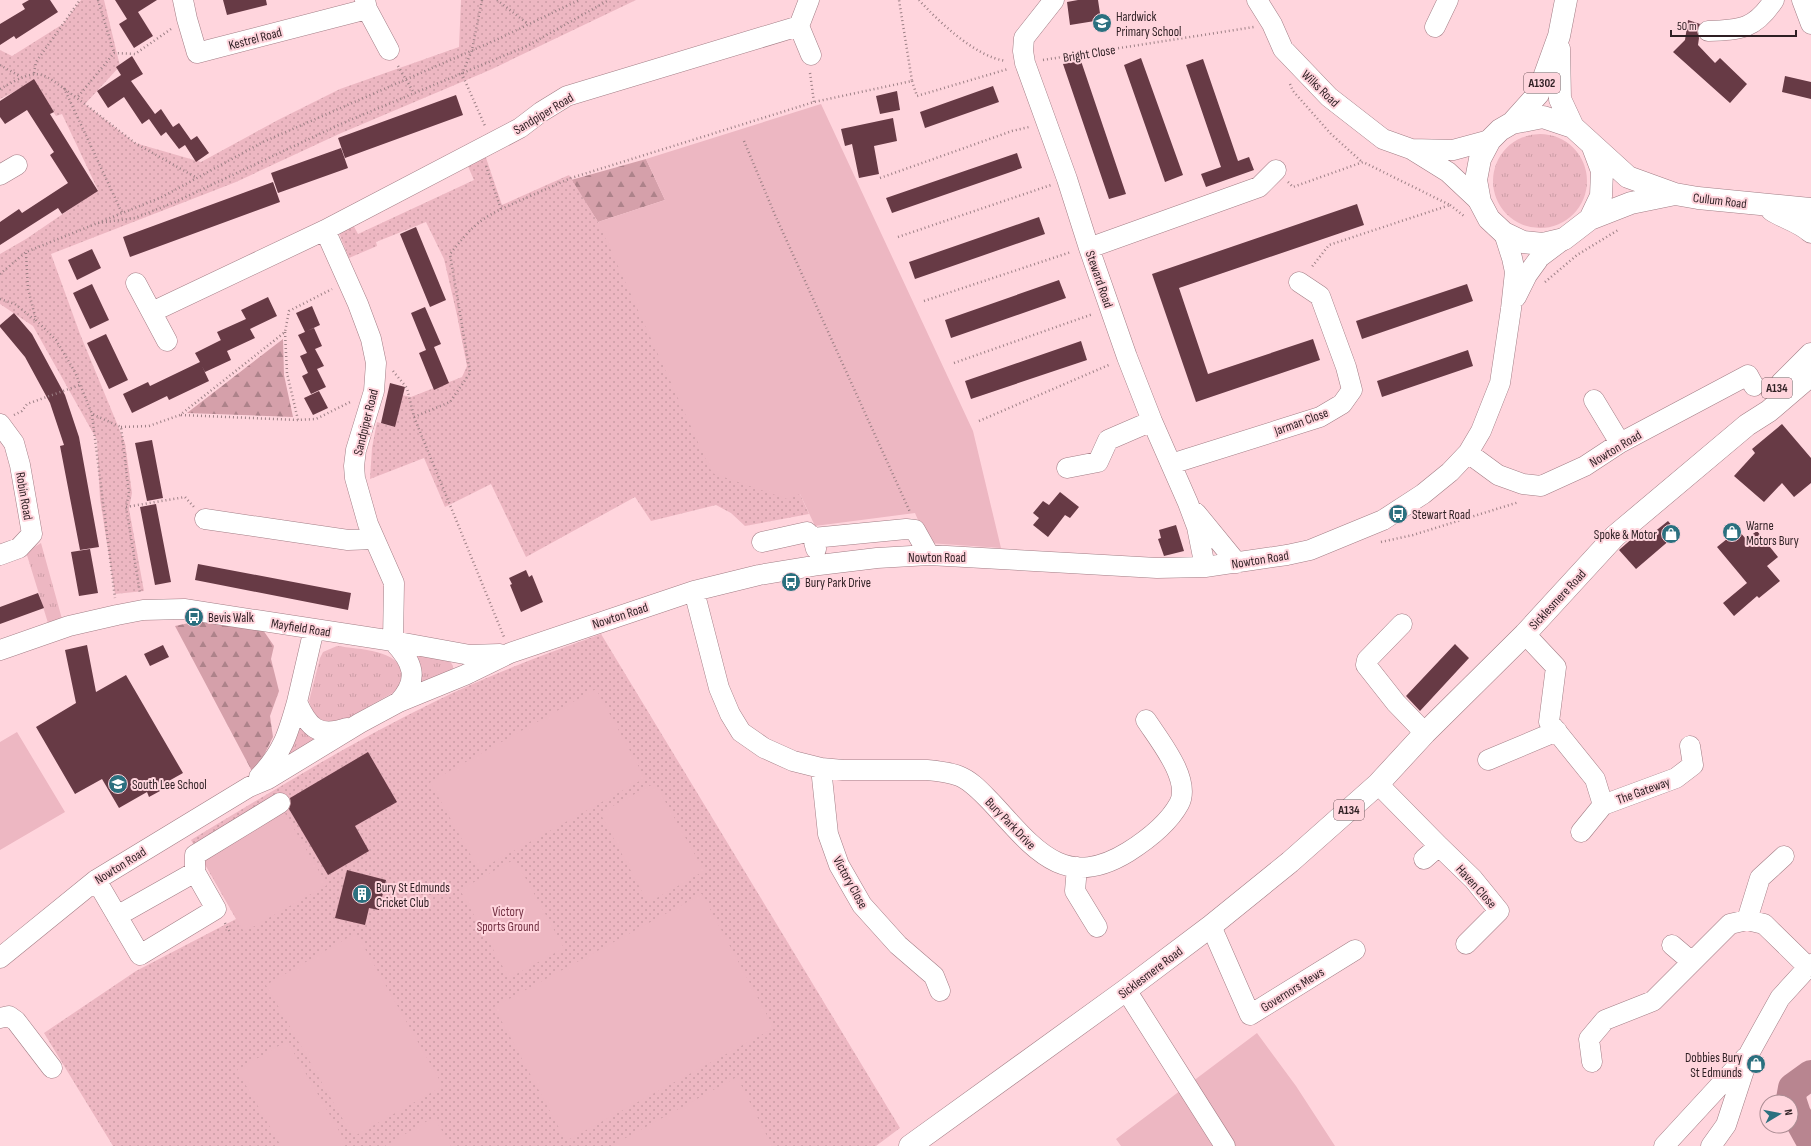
<svg xmlns="http://www.w3.org/2000/svg" width="1811" height="1146" viewBox="0 0 1811 1146" font-family="'Sofia Sans Condensed',sans-serif">
<defs>
<pattern id="grass-tufts" width="24" height="20" patternUnits="userSpaceOnUse"><rect width="24" height="20" fill="#edb7c2"/><path d="M3 7l-1-3M5 7V3M7 7l1-3M15 17l-1-3M17 17v-4M19 17l1-3" fill="none" stroke="#cc9da6"/></pattern>
<pattern id="forest-firs" width="22" height="20" patternUnits="userSpaceOnUse"><rect width="22" height="20" fill="#d5a0aa"/><path d="M5 1l3.5 6h-7zM16 11l3.5 6h-7z" fill="#ad828a"/></pattern>
<pattern id="park-dots" width="8" height="8" patternUnits="userSpaceOnUse"><rect width="8" height="8" fill="#edb7c2"/><path d="M2 2h.1M6 6h.1" fill="none" stroke="#cc9da6" stroke-width="1.8" stroke-linecap="round"/></pattern>
</defs>
<rect width="100%" height="100%" fill="#ffd5dd"/>
<path fill="url(#grass-tufts)" d="M1493 181a47 47 0 1 1 94 0a47 47 0 1 1-94 0Z
M 41,543 L 62,619 L 48,623 L 26,552 Z
M 337,646 C 363,650 419,650 396,691 L 341,722 L 336,723 L 323,721 L 313,713 L 309,701 L 320,658 L 323,652 Z
M 415,654 L 450,661 L 453,666 L 453,670 L 420,685 Z
M 298,723 L 320,737 L 291,756 L 289,751 Z"/>
<path fill="url(#forest-firs)" d="M 646,159 L 665,200 L 598,222 L 571,180 Z
M 283,339 L 284,375 L 293,417 L 187,413 Z
M 207,619 L 263,630 L 274,646 L 271,659 L 279,691 L 270,716 L 273,737 L 254,775 L 175,626 Z"/>
<path fill="url(#park-dots)" d="M 81,0 L 104,0 L 120,66 L 85,104 L 135,143 L 201,162 L 278,120 L 340,89 L 459,47 L 461,0 L 636,0 L 490,70 L 339,134 L 236,182 L 51,254 L 80,334 L 125,443 L 132,493 L 129,509 L 144,591 L 115,594 L 100,499 L 97,440 L 33,326 L 0,304 L 0,254 L 26,239 L 98,190 L 62,114 L 56,116 L 33,82 L 0,99 L 0,50 L 12,56 L 63,24 Z
M 485,155 L 502,205 L 569,175 L 598,222 L 800,494 L 809,514 L 745,526 L 731,513 L 716,505 L 651,521 L 635,497 L 526,557 L 491,484 L 445,507 L 424,458 L 370,479 L 372,448 L 377,422 L 394,427 L 402,395 L 411,397 L 462,377 L 467,366 L 457,315 L 444,259 L 426,222 L 376,242 L 377,246 L 349,258 L 339,233 L 352,223 L 358,234 L 474,180 L 467,164 Z
M 601,634 L 900,1128 L 876,1146 L 113,1146 L 44,1033 L 136,971 L 236,919 L 191,840 C 271,792 351,742 436,701 C 489,675 545,654 601,634 Z"/>
<path fill="#edb7c2" d="M 821,104 L 973,431 L 1001,548 L 928,543 L 915,513 L 815,526 L 800,494 L 787,499 L 712,473 L 598,222 L 665,200 L 646,159 Z
M 596,689 L 645,778 L 479,870 L 430,782 Z
M 17,732 L 65,812 L 0,850 L 0,742 Z
M 655,783 L 704,871 L 648,903 L 600,813 Z
M 283,810 L 327,885 L 244,932 L 202,858 Z
M 515,859 L 564,948 L 509,978 L 460,890 Z
M 702,894 L 774,1028 L 566,1141 L 494,1007 Z
M 356,933 L 443,1086 L 353,1137 L 266,985 Z
M 1257,1033 L 1296,1086 L 1335,1146 L 1121,1146 L 1116,1139 Z
M 287,1041 L 346,1143 L 340,1146 L 281,1146 L 237,1070 Z
M 737,1077 L 772,1146 L 611,1146 Z
M 434,1117 L 451,1146 L 385,1146 Z"/>
<g fill="none" stroke-linecap="round" stroke-linejoin="round">
<path stroke="#b88590" stroke-width="30" d="M 1811,1075 L 1793,1088 L 1791,1099 L 1796,1114 L 1811,1141"/>
</g>
<path fill="#673a45" d="M 29,0 L 50,0 L 58,12 L 16,39 L 14,36 L 0,45 L 0,24 L 25,9 L 22,4 Z
M 115,0 L 157,0 L 138,12 L 153,36 L 134,48 L 119,24 L 127,19 Z
M 223,0 L 266,0 L 267,5 L 227,15 Z
M 1078,0 L 1098,0 L 1101,20 L 1070,25 L 1067,2 Z
M 1688,20 L 1700,24 L 1697,31 L 1699,38 L 1698,45 L 1715,63 L 1720,58 L 1747,84 L 1730,103 L 1673,52 L 1685,40 Z
M 132,56 L 143,74 L 131,81 L 155,114 L 161,109 L 173,127 L 179,123 L 191,140 L 197,136 L 209,153 L 196,162 L 185,145 L 179,149 L 166,132 L 161,136 L 149,119 L 142,124 L 124,97 L 108,108 L 97,91 L 121,75 L 116,67 Z
M 1080,58 L 1126,194 L 1109,199 L 1063,64 Z
M 1141,58 L 1183,175 L 1165,182 L 1124,65 Z
M 1203,59 L 1238,161 L 1249,157 L 1254,170 L 1206,187 L 1201,174 L 1221,167 L 1186,65 Z
M 1785,76 L 1811,82 L 1811,99 L 1782,92 Z
M 34,79 L 54,112 L 50,114 L 98,191 L 62,214 L 58,208 L 0,245 L 0,222 L 19,209 L 22,213 L 68,183 L 50,155 L 54,152 L 27,110 L 5,124 L 0,117 L 0,101 Z
M 993,86 L 999,102 L 925,128 L 920,112 Z
M 897,91 L 900,110 L 880,114 L 876,96 Z
M 456,95 L 463,115 L 345,158 L 338,138 Z
M 893,118 L 897,141 L 874,146 L 879,174 L 859,178 L 852,144 L 845,146 L 841,129 Z
M 341,148 L 348,168 L 278,193 L 271,173 Z
M 1017,153 L 1022,168 L 892,213 L 886,198 Z
M 273,182 L 280,202 L 130,257 L 123,237 Z
M 1357,204 L 1364,225 L 1179,288 L 1208,374 L 1313,339 L 1320,360 L 1196,402 L 1152,274 Z
M 1039,217 L 1045,234 L 915,279 L 909,262 Z
M 416,227 L 446,300 L 430,307 L 400,234 Z
M 92,249 L 101,268 L 77,280 L 68,260 Z
M 1059,280 L 1066,298 L 951,338 L 945,320 Z
M 92,284 L 109,320 L 90,329 L 73,293 Z
M 1467,284 L 1473,301 L 1362,339 L 1356,321 Z
M 268,297 L 277,316 L 250,329 L 255,338 L 227,351 L 231,360 L 205,372 L 202,366 L 209,381 L 169,400 L 167,396 L 132,413 L 123,394 L 148,382 L 150,386 L 200,362 L 195,353 L 221,340 L 225,349 L 217,332 L 246,319 L 241,310 Z
M 312,306 L 320,325 L 305,332 L 296,313 Z
M 425,307 L 441,344 L 434,347 L 449,383 L 434,390 L 419,353 L 426,350 L 411,313 Z
M 14,313 L 32,334 L 65,395 L 79,437 L 99,547 L 80,550 L 60,446 L 64,445 L 50,403 L 25,357 L 0,327 L 0,325 Z
M 314,328 L 322,346 L 315,349 L 324,366 L 317,369 L 326,387 L 311,394 L 302,376 L 308,373 L 300,356 L 307,353 L 298,335 Z
M 106,334 L 128,380 L 109,389 L 87,343 Z
M 1081,341 L 1087,360 L 971,399 L 965,381 Z
M 1468,350 L 1473,366 L 1382,397 L 1377,381 Z
M 390,383 L 405,387 L 395,427 L 381,423 Z
M 319,391 L 328,408 L 313,415 L 304,398 Z
M 1782,424 L 1811,458 L 1811,483 L 1794,497 L 1782,483 L 1764,502 L 1734,476 L 1755,453 L 1752,449 Z
M 152,440 L 163,498 L 147,501 L 135,443 Z
M 1060,492 L 1079,507 L 1070,518 L 1065,515 L 1048,537 L 1033,525 L 1039,518 L 1033,513 L 1043,501 L 1049,505 Z
M 156,504 L 171,582 L 155,585 L 140,507 Z
M 1668,521 L 1678,533 L 1636,569 L 1619,550 L 1642,530 L 1648,537 Z
M 1176,525 L 1184,551 L 1164,556 L 1158,539 L 1161,538 L 1159,530 Z
M 1738,530 L 1746,539 L 1757,531 L 1778,557 L 1767,566 L 1780,581 L 1759,598 L 1757,596 L 1734,616 L 1723,603 L 1747,583 L 1717,547 Z
M 90,549 L 98,593 L 79,596 L 71,552 Z
M 198,564 L 351,593 L 348,610 L 195,580 Z
M 526,570 L 529,577 L 532,575 L 543,602 L 521,612 L 510,585 L 512,584 L 509,578 Z
M 38,593 L 44,608 L 0,624 L 0,607 Z
M 1455,644 L 1469,658 L 1420,711 L 1406,696 Z
M 87,645 L 96,692 L 126,675 L 183,773 L 158,787 L 160,791 L 149,797 L 147,792 L 119,808 L 102,779 L 75,794 L 36,727 L 76,703 L 65,650 Z
M 163,645 L 169,657 L 150,666 L 144,654 Z
M 368,752 L 397,802 L 355,826 L 369,851 L 328,875 L 289,809 L 291,803 L 290,798 Z
M 347,870 L 386,880 L 379,910 L 369,908 L 365,925 L 335,918 Z"/>
<g fill="none" stroke-linecap="round" stroke-linejoin="round">
<defs>
<path id="minor" d="M 183,0 L 187,19 L 197,53 L 367,9
M 365,0 L 367,9 L 389,50
M 809,0 L 799,26 L 811,55
M 1054,0 L 1024,38 L 1023,51 L 1025,63 L 1067,179 L 1089,248 L 1127,357 L 1152,421 L 1188,503 L 1197,527 L 1205,567
M 1257,0 L 1272,24 L 1283,49 L 1329,97 L 1383,139 L 1411,149 L 1448,172 L 1480,202
M 1802,0 L 1811,24
M 1435,27 L 1448,0
M 1708,31 C 1741,30 1755,29 1774,0
M 1411,149 L 1453,150 L 1490,140
M 0,175 L 17,165
M 325,230 L 358,304 L 371,339 L 376,363 L 374,391 L 356,450 L 354,466 L 355,478 L 368,524 L 394,583 L 393,641 C 413,662 420,679 399,702
M 1089,248 L 1259,187 L 1276,170
M 136,283 L 167,341
M 1516,297 L 1527,275 L 1540,257 L 1564,239
M 152,312 L 325,230 L 520,128 L 541,112 L 567,96 L 799,26
M 1594,400 L 1620,443
M 0,424 L 14,443 L 20,465 L 32,534 L 19,548 L 0,555
M 1468,453 L 1498,475 L 1523,484 L 1541,486 L 1585,466 L 1620,443 L 1748,375 L 1754,386
M 1171,464 L 1320,417 L 1342,404 L 1352,390 L 1346,367 L 1320,296 L 1299,282
M 1067,468 L 1098,462 L 1108,440 L 1152,421
M 1196,513 L 1237,563
M 205,519 L 348,540 L 374,539
M 813,538 L 906,529 L 915,530 L 929,555
M 762,542 L 807,532 L 813,538 L 816,549
M 694,591 L 719,688 L 730,714 L 741,732 L 764,748 L 793,761 L 821,768 L 843,770 L 927,770 C 938,771 949,772 959,776 C 972,781 982,793 992,803 C 1033,847 1063,892 1128,852 C 1147,840 1168,824 1179,804 C 1192,780 1159,740 1146,720
M 1402,624 L 1367,660 L 1366,665 L 1396,703 L 1425,733
M 314,629 L 297,702 C 308,727 318,738 347,728
M 1525,634 L 1556,667 L 1549,722 L 1595,779 L 1603,805 L 1676,778 L 1693,765 L 1690,746
M 0,650 L 69,626 L 117,615 L 143,610 L 184,609 L 393,641 L 470,655 L 500,654
M 1488,760 L 1557,731
M 821,768 L 828,834 L 839,865 L 862,905 L 898,945 L 934,976 L 940,991
M 259,777 C 283,752 288,734 297,702
M 1378,784 L 1439,846 L 1424,859
M 1581,832 L 1603,805
M 1439,846 L 1473,879 L 1499,911 L 1466,944
M 1077,867 L 1075,891 L 1097,927
M 195,872 L 195,855 L 280,803
M 96,880 L 140,955 L 216,909 L 195,872 L 117,916
M 1747,920 L 1760,878 L 1784,856
M 1211,926 L 1250,1015 L 1355,950
M 1672,945 L 1692,962
M 0,958 L 96,880 L 249,787 L 268,779 L 360,723 L 399,702 L 465,675 L 510,653 L 694,591 L 759,575 L 819,565 L 877,558 L 929,555 L 1157,568 L 1205,567 L 1287,555 L 1310,550 L 1383,520 L 1423,494 L 1450,472 L 1468,453 L 1481,431 L 1500,383 L 1511,309 L 1515,272 L 1512,258 L 1504,233
M 1126,990 L 1225,1146
M 0,1018 L 9,1016 L 16,1021 L 52,1068
M 1592,1062 L 1589,1039 L 1605,1020 L 1653,1001 L 1730,924 L 1747,920 L 1764,924 L 1808,967
M 1664,1146 L 1746,1057
M 1711,1146 L 1726,1125 L 1750,1052 L 1780,998 L 1811,964"/>
<path id="major" d="M 1559,49 L 1560,99 L 1573,127
M 1512,123 L 1538,94 L 1559,36 L 1566,0
M 1593,147 L 1602,171 L 1601,196 L 1590,219 L 1564,239 L 1543,244 L 1523,242 L 1504,233 L 1489,219 L 1480,202 L 1476,180 L 1480,159 L 1490,140 L 1500,130 L 1512,123 L 1543,117 L 1573,127 L 1628,177 L 1675,194 L 1698,198 L 1811,209
M 1772,210 C 1784,218 1799,221 1811,232
M 1590,219 L 1631,203 L 1675,194"/>
<path id="highway" d="M 1782,383 L 1811,354
M 910,1146 L 1126,990 L 1211,926 L 1290,862 L 1378,784 L 1425,733 L 1525,634 L 1615,536 L 1747,425 L 1769,411 L 1811,375"/>
</defs>
<use href="#minor" stroke="#a27d85" stroke-width="21"/>
<use href="#major" stroke="#a27d85" stroke-width="23"/>
<use href="#highway" stroke="#a27d85" stroke-width="23"/>
<path stroke="#9d8086" stroke-width="2.5" stroke-dasharray="1 3" stroke-linecap="butt" d="M 98,0 L 114,53
M 482,0 L 472,50 L 462,74 L 485,126
M 497,0 L 528,24
M 919,0 C 939,22 976,57 1006,61
M 171,29 L 135,54 L 114,53 L 77,98 L 135,143 L 197,178
M 1043,60 L 1254,27
M 0,65 L 21,77
M 398,66 L 414,93
M 34,73 L 36,62 L 80,0
M 810,73 L 814,102
M 912,81 L 917,96 L 1008,69
M 1290,84 L 1293,91 L 1331,134 L 1362,162
M 64,88 L 122,213
M 0,89 C 42,65 40,72 77,98
M 744,141 L 775,215 L 910,512
M 880,178 L 1012,131 L 1029,127
M 1288,182 L 1293,187 L 1363,162 L 1450,205 L 1329,245 L 1311,268
M 1450,205 L 1464,216
M 501,209 L 571,178 L 814,102 L 912,81 L 899,0
M 98,223 L 135,218 L 175,202 L 343,123 L 527,46 L 609,0
M 898,237 L 1051,185
M 26,253 L 28,289 L 36,320 L 56,340 L 75,372 L 92,414 L 121,427 L 129,493 L 126,507 L 140,593
M 0,274 L 26,252 L 162,197 L 263,142 L 496,40 L 579,0
M 1545,282 L 1577,255 L 1618,230
M 0,299 L 15,304 L 35,320
M 924,301 L 1071,252
M 285,332 L 287,373 L 298,420
M 954,363 L 1093,314
M 393,371 L 407,388 L 414,417 L 504,637
M 14,415 L 22,411 L 27,404 L 80,385
M 92,415 L 115,598
M 181,415 L 298,420 L 316,419 L 352,401
M 414,417 L 450,402 L 470,373 L 450,254 C 468,232 475,222 501,209 L 486,166
M 979,421 L 1111,364
M 121,427 L 149,426 L 180,415 L 285,332 L 289,311 L 332,289
M 126,507 L 185,497 L 194,507
M 1381,542 L 1413,535 L 1519,502
M 225,923 L 230,932"/>
<use href="#minor" stroke="#fff" stroke-width="20"/>
<use href="#major" stroke="#fff" stroke-width="22"/>
<use href="#highway" stroke="#fff" stroke-width="22"/>
</g>
<defs>
<symbol id="school-disc" viewBox="-11 -11 22 22"><circle r="9.5" fill="#2b707f" stroke="#ffd5dd"/><path d="M0-5L7-2L0 1L-7-2ZM-4 1L0 2.5L4 1V4Q0 6-4 4Z" fill="#fff"/></symbol>
<symbol id="bus-disc" viewBox="-11 -11 22 22"><circle r="9.5" fill="#2b707f" stroke="#ffd5dd"/><path d="M-5-6H5V4H4V6H2V4H-2V6H-4V4H-5ZM-3.5-4V0h7V-4ZM-3.5 1.2v1.5H-2V1.2ZM2 1.2v1.5H3.5V1.2Z" fill="#fff"/></symbol>
<symbol id="shop-disc" viewBox="-11 -11 22 22"><circle r="9.5" fill="#2b707f" stroke="#ffd5dd"/><path d="M-5-2.5h2.3a2.7 3.5 0 0 1 5.4 0H5L5.5 6h-11ZM-1.5-2.5h3a1.5 2.3 0 0 0-3 0Z" fill="#fff"/></symbol>
<symbol id="building-disc" viewBox="-11 -11 22 22"><circle r="9.5" fill="#2b707f" stroke="#ffd5dd"/><path d="M-4-6H4V6H1V3H-1V6H-4ZM-2.5-4.3h1.7v1.8h-1.7ZM.8-4.3h1.7v1.8H.8ZM-2.5-1h1.7V.8h-1.7ZM.8-1h1.7V.8H.8Z" fill="#fff"/></symbol>
</defs>
<g fill-rule="evenodd">
<use href="#school-disc" x="1091" y="12" width="22" height="22"/>
<use href="#bus-disc" x="1387" y="503" width="22" height="22"/>
<use href="#shop-disc" x="1721" y="521" width="22" height="22"/>
<use href="#shop-disc" x="1660" y="523" width="22" height="22"/>
<use href="#bus-disc" x="780" y="571" width="22" height="22"/>
<use href="#bus-disc" x="183" y="606" width="22" height="22"/>
<use href="#school-disc" x="107" y="773" width="22" height="22"/>
<use href="#building-disc" x="351" y="883" width="22" height="22"/>
<use href="#shop-disc" x="1745" y="1053" width="22" height="22"/>
</g>
<g text-anchor="middle" stroke-width="4" stroke-linejoin="round" paint-order="stroke">
<g fill="#ffd5dd" stroke="#6d565b" stroke-width="1">
<rect x="1524" y="73" width="36" height="20" rx="3"/>
<rect x="1762" y="378" width="30" height="20" rx="3"/>
<rect x="1334" y="800" width="30" height="20" rx="3"/>
</g>
<g font-size="12" font-weight="bold" fill="#2e1f23">
<text x="1542" y="87">A1302</text>
<text x="1777" y="392">A134</text>
<text x="1349" y="814">A134</text>
</g>
<g font-size="13" fill="#2e1f23" stroke="#ffd5dd" text-anchor="start">
<text x="1116" y="21">Hardwick<tspan x="1116" dy="15">Primary School</tspan></text>
<text x="1412" y="519">Stewart Road</text>
<text x="1746" y="530">Warne<tspan x="1746" dy="15">Motors Bury</tspan></text>
<text x="1657" y="539" text-anchor="end">Spoke &amp; Motor</text>
<text x="805" y="587">Bury Park Drive</text>
<text x="208" y="622">Bevis Walk</text>
<text x="132" y="789">South Lee School</text>
<text x="376" y="892">Bury St Edmunds<tspan x="376" dy="15">Cricket Club</tspan></text>
<text x="1742" y="1062" text-anchor="end">Dobbies Bury<tspan x="1742" dy="15">St Edmunds</tspan></text>
</g>
<g font-size="13" fill="#2e1f23" stroke="#ffd5dd">
<text transform="translate(255 38) rotate(-15)" y="5">Kestrel Road</text>
<text transform="translate(1089 53) rotate(-9)" y="5">Bright Close</text>
<text transform="translate(1321 88) rotate(44)" y="5">Wilks Road</text>
<text transform="translate(543 113) rotate(-31)" y="5">Sandpiper Road</text>
<text transform="translate(1720 200) rotate(7)" y="5">Cullum Road</text>
<text transform="translate(1100 279) rotate(71)" y="5">Steward Road</text>
<text transform="translate(1301 421) rotate(-20)" y="5">Jarman Close</text>
<text transform="translate(365 422) rotate(-76)" y="5">Sandpiper Road</text>
<text transform="translate(1615 448) rotate(-31)" y="5">Nowton Road</text>
<text transform="translate(25 496) rotate(80)" y="5">Robin Road</text>
<text x="937" y="562">Nowton Road</text>
<text transform="translate(1260 559) rotate(-9)" y="5">Nowton Road</text>
<text transform="translate(1557 599) rotate(-47)" y="5">Sicklesmere Road</text>
<text transform="translate(620 615) rotate(-18)" y="5">Nowton Road</text>
<text transform="translate(301 627) rotate(9)" y="5">Mayfield Road</text>
<text transform="translate(1643 790) rotate(-20)" y="5">The Gateway</text>
<text transform="translate(1011 823) rotate(46)" y="5">Bury Park Drive</text>
<text transform="translate(120 865) rotate(-32)" y="5">Nowton Road</text>
<text transform="translate(851 882) rotate(61)" y="5">Victory Close</text>
<text transform="translate(1477 886) rotate(48)" y="5">Haven Close</text>
<text transform="translate(1150 972) rotate(-37)" y="5">Sicklesmere Road</text>
<text transform="translate(1292 989) rotate(-32)" y="5">Governors Mews</text>
</g>
<g font-size="13" fill="#723042" stroke="#ffd5dd">
<text x="508" y="916">Victory<tspan x="508" dy="15">Sports Ground</tspan></text>
</g>
</g>
<g transform="translate(1779 1114) rotate(80)"><circle r="19" fill="#ffd5dd" stroke="#ab8c93"/>
<path d="M0-3L7 15L0 10L-7 15Z" fill="#2b707f"/>
<text y="-6" font-size="11" font-weight="bold" text-anchor="middle" fill="#2e1f23">N</text>
</g>
<path d="M1671 30v6h125v-6" fill="none" stroke="#2e1f23" stroke-width="2"/>
<text x="1677" y="30" font-size="12" fill="#2e1f23" stroke="#ffd5dd" stroke-width="3" paint-order="stroke">50 m</text>
</svg>
